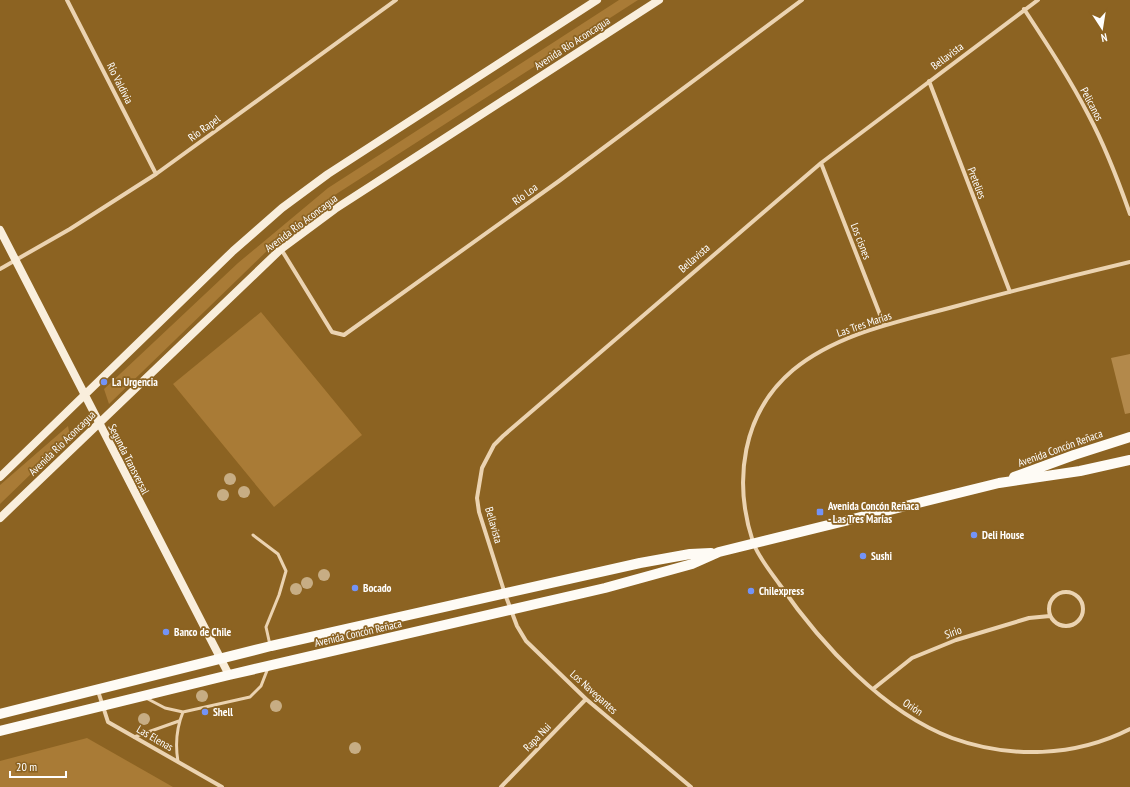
<svg xmlns="http://www.w3.org/2000/svg" width="1130" height="787" viewBox="0 0 1130 787" font-family="'PT Sans Narrow',sans-serif">
<rect width="100%" height="100%" fill="#8c6322"/>
<path fill="#a97b36" d="M 619,0 L 638,0 L 327,200 L 271,247 L 109,404 L 104,389 L 238,263 L 328,188 Z
M 261,312 L 362,435 L 274,507 L 173,384 Z
M 68,426 L 70,436 L 0,504 L 0,485 Z
M 87,738 L 173,787 L 0,787 L 0,761 Z"/>
<path fill="#b3894b" d="M 1130,354 L 1130,413 L 1125,414 L 1111,358 Z"/>
<g fill="none" stroke-linecap="round" stroke-linejoin="round">
<path stroke="#ebd3b1" stroke-width="3" d="M 253,535 L 278,554 L 286,571 L 279,595 L 266,627 L 270,645
M 146,698 L 165,708 L 183,712 L 250,697 L 261,686 L 268,668
M 134,737 L 179,721
M 178,762 C 175,744 176,729 183,712"/>
<path stroke="#ebd3b1" stroke-width="4" d="M 67,0 L 156,174
M 1024,9 C 1047,44 1070,79 1089,116 C 1106,148 1118,180 1130,214
M 929,81 L 1010,292
M 821,163 L 884,325
M 281,249 L 332,332 L 344,335 L 559,181 L 802,0
M 1130,262 C 1071,276 1012,291 953,307 C 898,322 838,333 793,370 C 742,413 733,481 753,542 C 758,557 771,572 780,585 C 821,644 883,712 952,738 C 1010,759 1075,757 1130,729
M 0,269 L 70,229 L 156,174 L 396,0
M1049 609a17 17 0 1 1 34 0a17 17 0 1 1-34 0Z
M 873,689 L 912,658 L 956,640 L 1029,618 L 1050,616
M 98,691 L 108,722 L 222,787
M 501,787 L 586,699
M 691,787 L 586,699 L 526,641 L 517,626 L 505,594 L 479,512 L 477,498 L 482,468 L 494,445 L 503,436 L 821,163 L 1038,0"/>
<path stroke="#f9eedc" stroke-width="8" d="M 0,230 L 229,675
M 0,477 L 233,251 L 282,208 L 328,174 L 597,0
M 0,518 L 281,249 L 335,209 L 659,0"/>
<path stroke="#fefbf5" stroke-width="10" d="M 1014,477 L 1074,455 L 1130,437
M 0,714 L 271,646 L 640,563 L 690,554 L 711,553
M 0,731 L 229,675 L 605,588 L 692,564 L 719,552 L 999,483 L 1080,471 L 1130,460"/>
</g>
<g fill="#c7ad84">
<circle cx="230" cy="479" r="6"/>
<circle cx="244" cy="492" r="6"/>
<circle cx="223" cy="495" r="6"/>
<circle cx="324" cy="575" r="6"/>
<circle cx="307" cy="583" r="6"/>
<circle cx="296" cy="589" r="6"/>
<circle cx="202" cy="696" r="6"/>
<circle cx="276" cy="706" r="6"/>
<circle cx="144" cy="719" r="6"/>
<circle cx="355" cy="748" r="6"/>
</g>
<g fill="#7393f7" stroke="#8c6322" stroke-width="1.5">
<circle cx="104" cy="382" r="4"/>
<rect x="816" y="508" width="8" height="8" rx="2"/>
<circle cx="974" cy="535" r="4"/>
<circle cx="863" cy="556" r="4"/>
<circle cx="355" cy="588" r="4"/>
<circle cx="751" cy="591" r="4"/>
<circle cx="166" cy="632" r="4"/>
<circle cx="205" cy="712" r="4"/>
</g>
<g text-anchor="middle" stroke-width="3.5" stroke-linejoin="round" paint-order="stroke">
<g font-size="11" fill="#fff" stroke="#8c6322">
<text transform="translate(572 43) rotate(-33)" y="4">Avenida Río Aconcagua</text>
<text transform="translate(947 56) rotate(-37)" y="4">Bellavista</text>
<text transform="translate(120 83) rotate(63)" y="4">Río Valdivia</text>
<text transform="translate(1092 104) rotate(62)" y="4">Pelicanos</text>
<text transform="translate(204 128) rotate(-36)" y="4">Río Rapel</text>
<text transform="translate(977 183) rotate(69)" y="4">Pretelies</text>
<text transform="translate(525 194) rotate(-36)" y="4">Río Loa</text>
<text transform="translate(301 223) rotate(-37)" y="4">Avenida Río Aconcagua</text>
<text transform="translate(861 241) rotate(69)" y="4">Los cisnes</text>
<text transform="translate(694 258) rotate(-41)" y="4">Bellavista</text>
<text transform="translate(864 324) rotate(-19)" y="4">Las Tres Marías</text>
<text transform="translate(62 443) rotate(-44)" y="4">Avenida Río Aconcagua</text>
<text transform="translate(1060 448) rotate(-20)" y="4">Avenida Concón Reñaca</text>
<text transform="translate(129 459) rotate(63)" y="4">Segunda Transversal</text>
<text transform="translate(494 525) rotate(74)" y="4">Bellavista</text>
<text transform="translate(953 632) rotate(-20)" y="4">Sirio</text>
<text transform="translate(358 633) rotate(-13)" y="4">Avenida Concón Reñaca</text>
<text transform="translate(594 692) rotate(42)" y="4">Los Navegantes</text>
<text transform="translate(913 707) rotate(33)" y="4">Orión</text>
<text transform="translate(537 737) rotate(-46)" y="4">Rapa Nui</text>
<text transform="translate(155 738) rotate(30)" y="4">Las Elenas</text>
</g>
<g font-size="11" font-weight="bold" fill="#fff" stroke="#8c6322" text-anchor="start">
<text x="112" y="386">La Urgencia</text>
<text x="828" y="510">Avenida Concón Reñaca<tspan x="828" dy="13">- Las Tres Marías</tspan></text>
<text x="982" y="539">Deli House</text>
<text x="871" y="560">Sushi</text>
<text x="363" y="592">Bocado</text>
<text x="759" y="595">Chilexpress</text>
<text x="174" y="636">Banco de Chile</text>
<text x="213" y="716">Shell</text>
</g>
</g>
<g transform="translate(1102 28) rotate(168)" stroke="#8c6322" stroke-width="3" paint-order="stroke">
<path d="M0-3L7 15L0 10L-7 15Z" fill="#ffffff"/>
<text y="-6" font-size="11" font-weight="bold" text-anchor="middle" fill="#ffffff">N</text>
</g>
<path d="M10 771v6h56v-6" fill="none" stroke="#ffffff" stroke-width="2"/>
<text x="16" y="771" font-size="12" fill="#ffffff" stroke="#8c6322" stroke-width="3" paint-order="stroke">20 m</text>
</svg>
